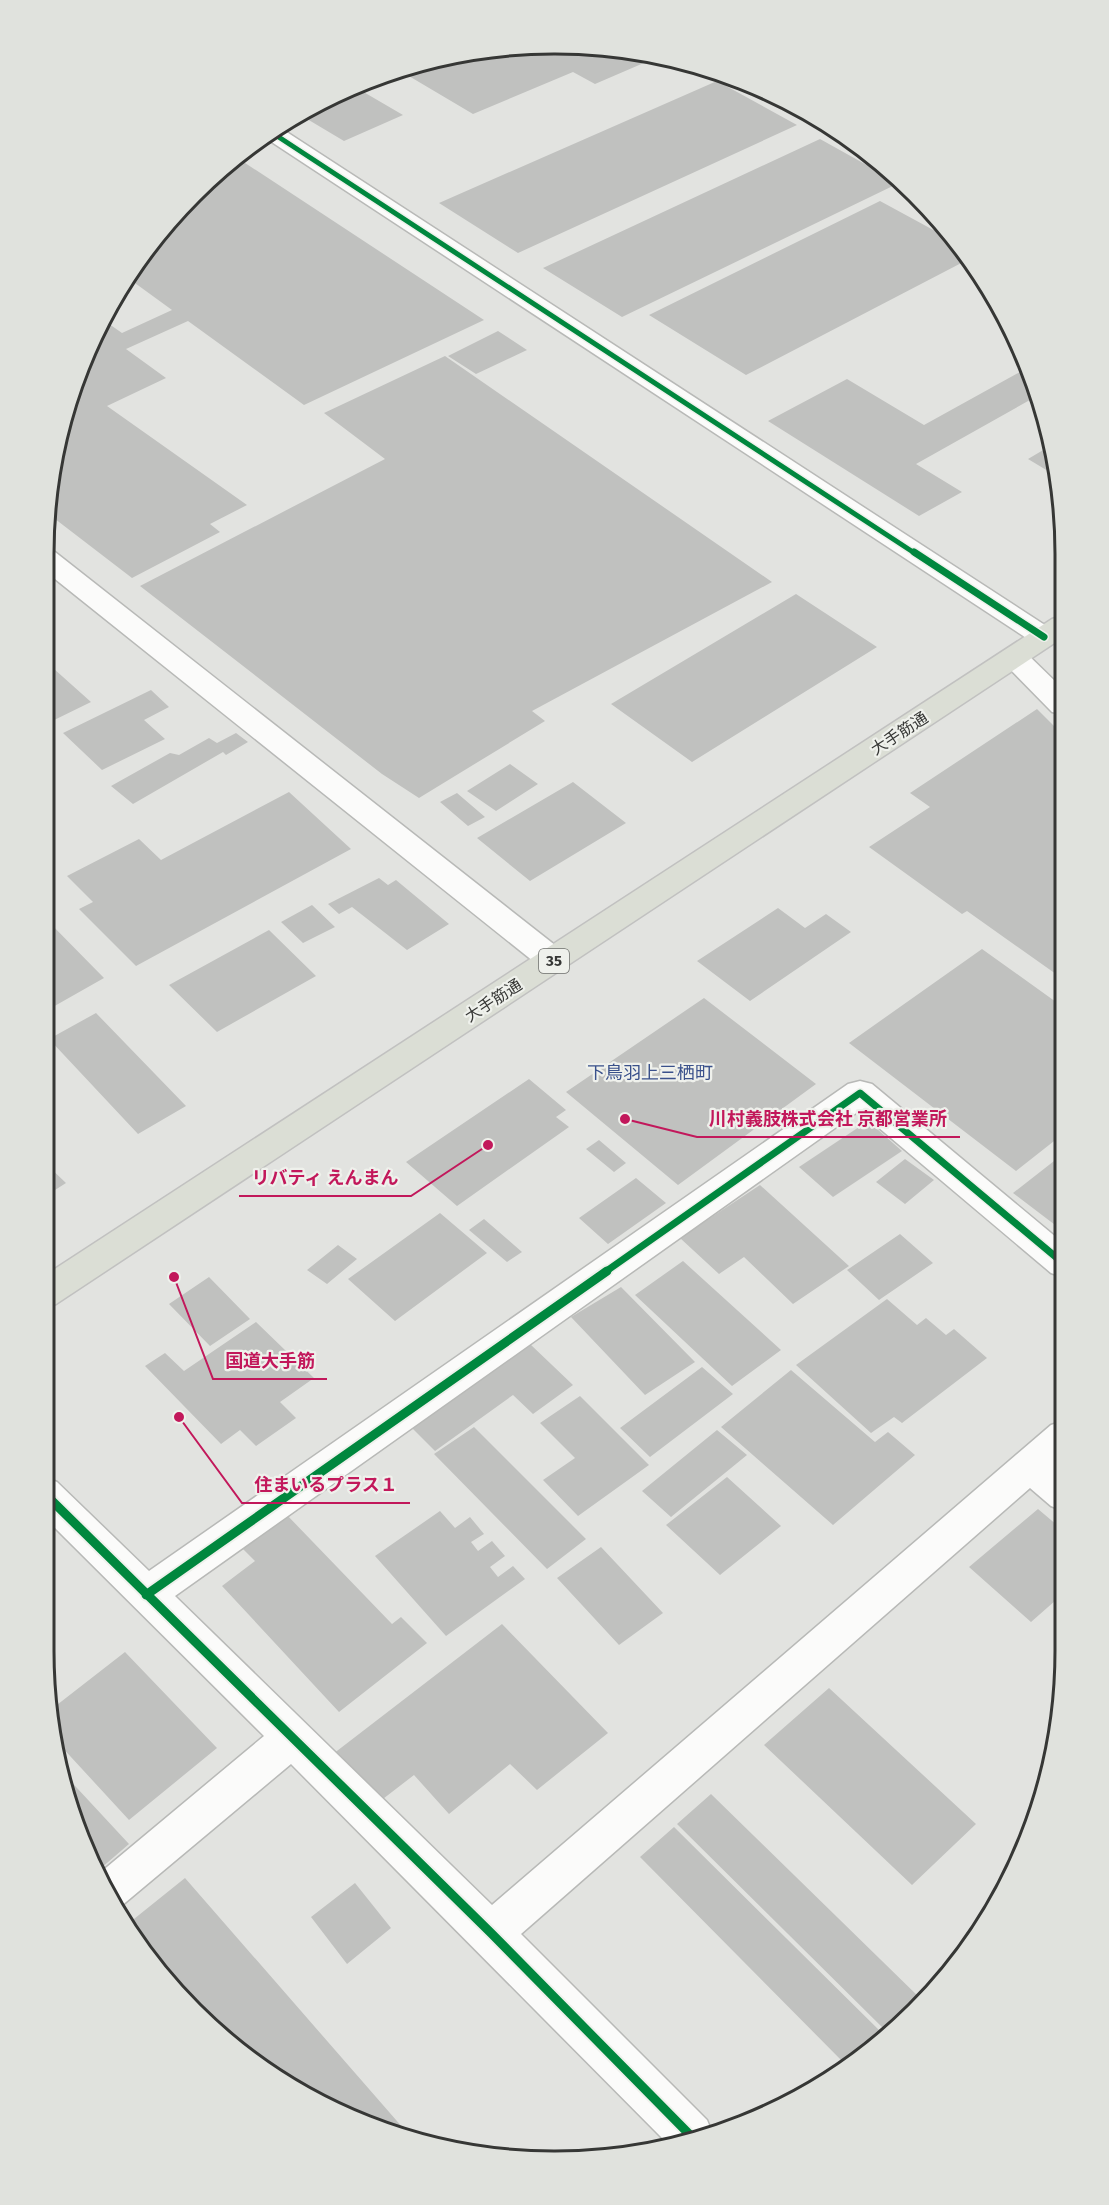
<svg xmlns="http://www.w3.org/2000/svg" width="1109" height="2205" viewBox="0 0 1109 2205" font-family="'Fira Sans','Noto Sans JP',sans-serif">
<rect width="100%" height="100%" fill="#e2e3e0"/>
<path fill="#c0c1bf" d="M 588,45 L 660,56 L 595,84 L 573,72 L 473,114 L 397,69 L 487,48 Z
M 717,81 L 797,125 L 518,253 L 439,203 Z
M 355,87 L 403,115 L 344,141 L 297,113 Z
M 820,139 L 899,183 L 622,317 L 543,268 Z
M 236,157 L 484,320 L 304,405 L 188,321 L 126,349 L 166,378 L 107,406 L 247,505 L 210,524 L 220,532 L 132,578 L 46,512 L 61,423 L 102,319 L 122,333 L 172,310 L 128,278 L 149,244 L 217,171 Z
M 880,201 L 961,245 L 969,259 L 746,375 L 649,315 Z
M 498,331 L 527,350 L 476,374 L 448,356 Z
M 445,356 L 772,582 L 532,711 L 545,721 L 419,798 L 382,774 L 140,586 L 385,459 L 324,413 Z
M 1029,367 L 1037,396 L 916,464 L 962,492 L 919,516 L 768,421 L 847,379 L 924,425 Z
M 1050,446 L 1053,458 L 1058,477 L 1028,459 Z
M 796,594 L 877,647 L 692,762 L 611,704 Z
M 44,660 L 91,702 L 44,725 Z
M 151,690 L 169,707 L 144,720 L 165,739 L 102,770 L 63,733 Z
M 1037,709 L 1062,734 L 1063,979 L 967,911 L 962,914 L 869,847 L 930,807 L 910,793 Z
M 236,733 L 248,742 L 226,755 L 223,752 L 133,804 L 111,786 L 170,753 L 179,755 L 209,738 L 217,743 Z
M 510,764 L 538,784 L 496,811 L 467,791 Z
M 573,782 L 626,823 L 530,881 L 477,838 Z
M 289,792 L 351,849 L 136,966 L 79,909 L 93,902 L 67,876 L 139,839 L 161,860 Z
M 457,793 L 485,817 L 468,826 L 440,802 Z
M 379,878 L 388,885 L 396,880 L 449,924 L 407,950 L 352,907 L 339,914 L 328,904 Z
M 312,905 L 335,927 L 303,943 L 281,922 Z
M 778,908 L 805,928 L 826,914 L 851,932 L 750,1001 L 697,961 Z
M 44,917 L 104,978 L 44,1012 Z
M 269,930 L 316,976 L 217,1032 L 169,985 Z
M 982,949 L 1063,1007 L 1063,1134 L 1016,1171 L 849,1043 Z
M 704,998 L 816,1084 L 678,1185 L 566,1092 Z
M 96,1013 L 186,1106 L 138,1134 L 49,1039 Z
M 529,1079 L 566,1110 L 556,1117 L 569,1127 L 457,1206 L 406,1162 Z
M 868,1121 L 902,1151 L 833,1197 L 799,1167 Z
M 599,1140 L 626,1163 L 614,1172 L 586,1149 Z
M 1063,1154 L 1063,1231 L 1013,1193 Z
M 905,1159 L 934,1180 L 905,1204 L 876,1182 Z
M 44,1162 L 66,1183 L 44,1197 Z
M 636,1178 L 666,1203 L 608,1244 L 579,1218 Z
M 760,1185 L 849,1266 L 793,1304 L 744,1257 L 719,1274 L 680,1238 Z
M 440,1213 L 487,1253 L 395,1321 L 348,1279 Z
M 484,1219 L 522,1252 L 507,1262 L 469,1230 Z
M 900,1234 L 933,1263 L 879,1300 L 847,1270 Z
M 338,1245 L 357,1259 L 327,1284 L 307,1270 Z
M 683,1261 L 781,1350 L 732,1386 L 635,1295 Z
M 209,1277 L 250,1319 L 210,1346 L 169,1304 Z
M 621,1287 L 695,1362 L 645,1395 L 571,1317 Z
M 887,1299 L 917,1325 L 926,1318 L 946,1335 L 954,1329 L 987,1358 L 902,1423 L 894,1417 L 871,1433 L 796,1365 Z
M 256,1322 L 314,1378 L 280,1402 L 296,1418 L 256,1446 L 240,1430 L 221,1444 L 145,1366 L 165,1353 L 184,1371 Z
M 530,1344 L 573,1385 L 533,1414 L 513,1395 L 435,1451 L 411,1427 Z
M 702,1367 L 733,1394 L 650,1457 L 620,1428 Z
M 791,1370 L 875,1442 L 888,1432 L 915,1455 L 833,1525 L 721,1427 Z
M 580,1396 L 649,1465 L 578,1516 L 543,1480 L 575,1458 L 540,1423 Z
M 474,1427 L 586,1539 L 547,1569 L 434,1454 Z
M 717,1430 L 747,1455 L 671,1517 L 642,1491 Z
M 727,1477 L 781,1526 L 720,1575 L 666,1525 Z
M 1038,1509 L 1064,1531 L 1064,1593 L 1031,1622 L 969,1567 Z
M 440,1511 L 455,1528 L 470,1517 L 484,1534 L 471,1542 L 478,1551 L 492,1541 L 505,1556 L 490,1567 L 498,1577 L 513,1566 L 525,1579 L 446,1636 L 375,1556 Z
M 285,1513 L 392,1624 L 401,1617 L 427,1643 L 339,1712 L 222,1586 L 255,1561 L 240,1546 Z
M 601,1547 L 663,1613 L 619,1645 L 557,1578 Z
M 502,1624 L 608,1733 L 537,1790 L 510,1764 L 449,1814 L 414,1775 L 379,1802 L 333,1754 Z
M 125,1652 L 217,1748 L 129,1820 L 59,1744 L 53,1708 Z
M 829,1688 L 976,1824 L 912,1885 L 764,1745 Z
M 64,1774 L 129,1844 L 100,1869 L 71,1815 Z
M 711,1794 L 923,2001 L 916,2012 L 887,2032 L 677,1824 Z
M 674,1827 L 884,2035 L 844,2063 L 640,1857 Z
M 185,1878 L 410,2136 L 408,2137 L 359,2122 L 271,2076 L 149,1962 L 129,1923 Z
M 355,1883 L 391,1928 L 347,1964 L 311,1917 Z"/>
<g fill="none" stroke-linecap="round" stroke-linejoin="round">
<defs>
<path id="minor" d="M 279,127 L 1054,631 L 1058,637 L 1054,643 L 1044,646 L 1034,643 L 264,137 Z
M 45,550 L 55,552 L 565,953 L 570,961 L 565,969 L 554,972 L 543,969 L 45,571 Z
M 1014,648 L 1024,651 L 1062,688 L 1062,714 L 1052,712 L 1004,663 L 1000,657 L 1004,651 Z
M 860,1081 L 872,1084 L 1063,1243 L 1063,1277 L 1051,1273 L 859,1111 L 175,1596 L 492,1905 L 1051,1425 L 1064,1421 L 1064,1458 L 1056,1466 L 1064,1472 L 1064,1511 L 1051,1506 L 1030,1488 L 521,1934 L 707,2120 L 711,2130 L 667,2143 L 291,1764 L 120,1907 L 101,1872 L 264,1736 L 44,1517 L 44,1477 L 57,1482 L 149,1571 L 848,1084 Z"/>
<path id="primary" d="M 1062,616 L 1062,638 L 56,1304 L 44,1308 L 44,1276 L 1052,619 Z"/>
</defs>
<use href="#minor" stroke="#b8b9b7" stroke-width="3"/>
<use href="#primary" stroke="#c1c1c0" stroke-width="3"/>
<use href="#minor" fill="#fbfbfa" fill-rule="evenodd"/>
<use href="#primary" fill="#dbded5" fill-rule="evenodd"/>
<defs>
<path id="cycleway-far2" d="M 271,132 L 916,554"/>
<path id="cycleway-far1" d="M 914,552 L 1044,637
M 605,1272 L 860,1093 L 1063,1263"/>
<path id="cycleway" d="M 44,1493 L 491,1933 L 691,2136
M 146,1595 L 607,1271"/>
</defs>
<use href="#cycleway-far2" stroke="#eff1ec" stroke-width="8"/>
<use href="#cycleway-far1" stroke="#eff1ec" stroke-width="10"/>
<use href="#cycleway" stroke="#eff1ec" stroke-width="13"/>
<use href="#cycleway-far2" stroke="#00873e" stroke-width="5"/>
<use href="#cycleway-far1" stroke="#00873e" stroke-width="7"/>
<use href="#cycleway" stroke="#00873e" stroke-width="9"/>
</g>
<g text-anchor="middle" stroke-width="4.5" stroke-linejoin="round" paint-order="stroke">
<rect fill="#eff1ec" stroke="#6e6f6c" stroke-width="1.5" x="539" y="949" width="30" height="24" rx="4.5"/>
<g font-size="15" font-weight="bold" fill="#363735">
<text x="554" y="966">35</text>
</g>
<g font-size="16" fill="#363735" stroke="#eff1ec">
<text transform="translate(899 733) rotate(-33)" y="6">大手筋通</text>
<text transform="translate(493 1000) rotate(-33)" y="6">大手筋通</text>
</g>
<g font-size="18" fill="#3a518b" stroke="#eff1ec">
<text x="650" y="1079">下鳥羽上三栖町</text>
</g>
</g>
<path d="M0 0H1109V2205H0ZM554 54H555A500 500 0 0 1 1055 554V1651A500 500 0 0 1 555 2151H554A500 500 0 0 1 54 1651V554A500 500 0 0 1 554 54Z" fill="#e0e2dd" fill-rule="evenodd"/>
<path fill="none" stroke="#363735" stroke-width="3" d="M554 54H555A500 500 0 0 1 1055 554V1651A500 500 0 0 1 555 2151H554A500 500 0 0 1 54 1651V554A500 500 0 0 1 554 54Z"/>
<path fill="none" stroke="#c2185b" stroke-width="2" d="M625 1119L697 1137H960M488 1145L411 1196H239M174 1277L213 1379H327M179 1417L242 1503H410"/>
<g fill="#c2185b" stroke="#eff1ec" stroke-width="2">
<circle cx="625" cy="1119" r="6"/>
<circle cx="488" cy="1145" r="6"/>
<circle cx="174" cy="1277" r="6"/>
<circle cx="179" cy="1417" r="6"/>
</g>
<g font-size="18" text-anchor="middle" font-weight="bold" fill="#c2185b" stroke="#eff1ec" stroke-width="4.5" stroke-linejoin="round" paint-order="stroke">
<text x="828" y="1125">川村義肢株式会社 京都営業所</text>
<text x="325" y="1184">リバティ えんまん</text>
<text x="270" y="1367">国道大手筋</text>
<text x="326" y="1491">住まいるプラス１</text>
</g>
</svg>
